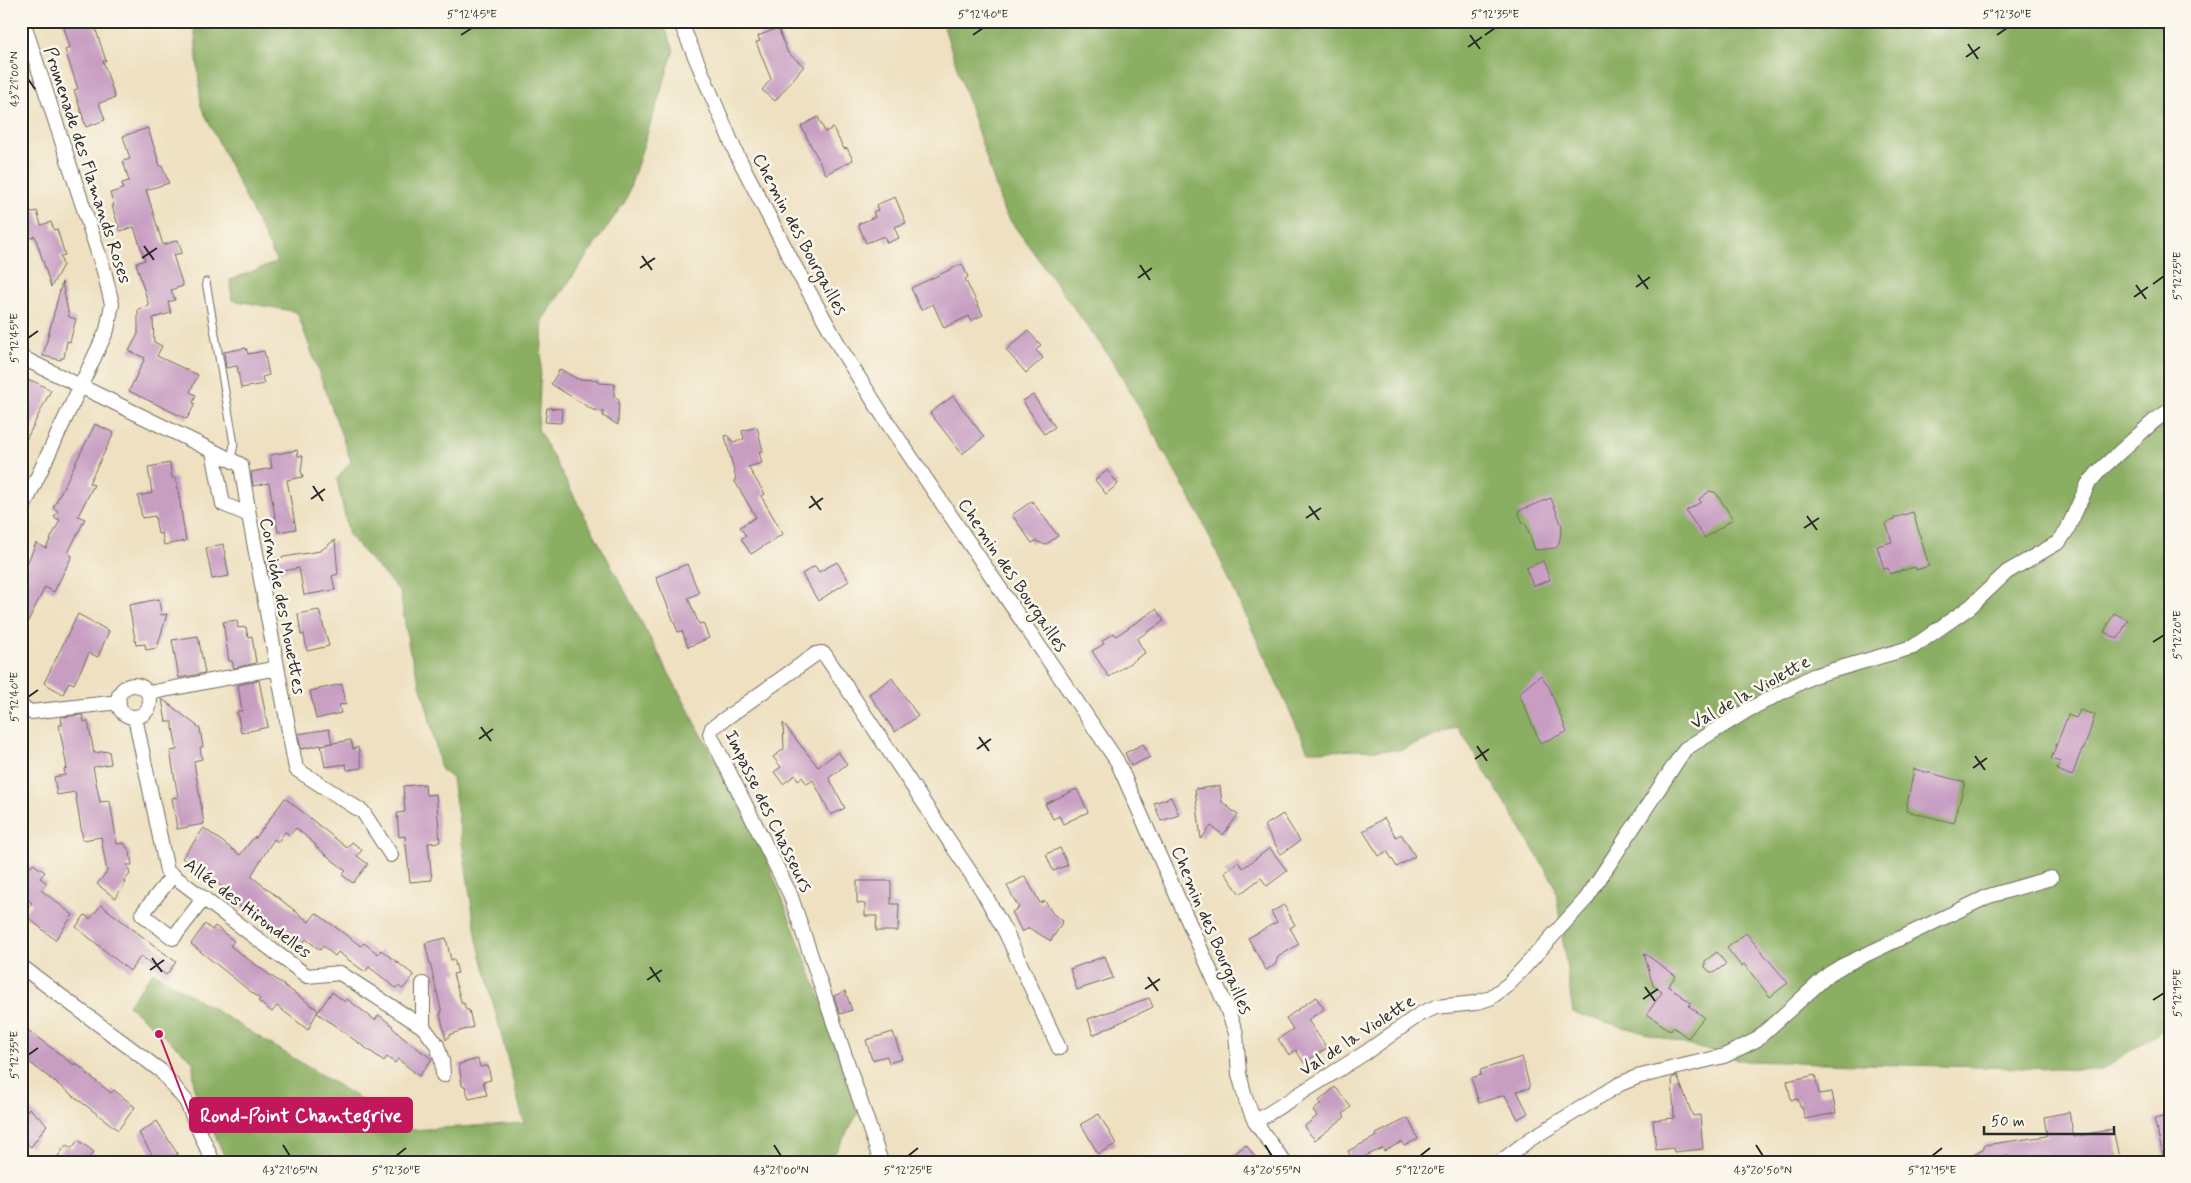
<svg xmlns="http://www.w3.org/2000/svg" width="2191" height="1183" viewBox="0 0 2191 1183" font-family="Mynerve,sans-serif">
<rect width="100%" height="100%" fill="#fbf7ec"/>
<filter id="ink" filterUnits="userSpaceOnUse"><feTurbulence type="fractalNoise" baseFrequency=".02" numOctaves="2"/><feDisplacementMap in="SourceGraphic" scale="10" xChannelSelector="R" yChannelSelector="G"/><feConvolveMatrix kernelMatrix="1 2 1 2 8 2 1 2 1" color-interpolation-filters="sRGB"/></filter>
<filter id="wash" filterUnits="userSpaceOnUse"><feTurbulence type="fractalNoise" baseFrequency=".0096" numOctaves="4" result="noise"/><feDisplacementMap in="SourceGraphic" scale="20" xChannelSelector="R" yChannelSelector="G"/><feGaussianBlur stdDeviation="1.12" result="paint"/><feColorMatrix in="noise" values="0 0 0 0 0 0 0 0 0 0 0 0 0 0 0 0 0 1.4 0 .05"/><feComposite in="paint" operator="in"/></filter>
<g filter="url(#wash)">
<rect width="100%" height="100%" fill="#eee0c0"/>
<path fill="#8aae62" stroke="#5a6c46" d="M 194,21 L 662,21 L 674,50 L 626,200 L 543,319 L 538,429 L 762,847 L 862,1106 L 830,1162 L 227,1162 L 194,1089 L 193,1061 L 128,1005 L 153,972 L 411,1130 L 524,1123 L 477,940 L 452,778 L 441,770 L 428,711 L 409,648 L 400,592 L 349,536 L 337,479 L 351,461 L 297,312 L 232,300 L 230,280 L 277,262 L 201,106 Z
M 942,21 L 2170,21 L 2170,1025 L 2101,1070 L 1745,1061 L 1573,1013 L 1555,885 L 1458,727 L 1401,750 L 1308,751 L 1199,514 L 1114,363 L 1004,212 Z"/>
<g id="blocks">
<path fill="#c79dc2" d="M 62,21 L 93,21 L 106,61 L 103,61 L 115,98 L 99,103 L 105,120 L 86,127 L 74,90 L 78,89 L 65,50 L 70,48 Z
M 778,28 L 788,53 L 804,66 L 775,101 L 762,90 L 771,79 L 756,42 L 760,41 L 758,36 Z
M 818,117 L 825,132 L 833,128 L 844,149 L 847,148 L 853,160 L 826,174 L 801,126 Z
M 148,128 L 160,166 L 162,166 L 169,183 L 146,190 L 148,196 L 163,245 L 178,240 L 182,253 L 173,255 L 183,286 L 171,290 L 175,300 L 168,302 L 171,313 L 153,318 L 154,342 L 162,346 L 157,356 L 198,375 L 190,392 L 196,395 L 193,403 L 195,404 L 187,419 L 129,391 L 145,358 L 129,351 L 138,334 L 138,309 L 149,306 L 136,263 L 145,260 L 134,227 L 120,231 L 112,206 L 114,206 L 110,193 L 123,189 L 122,183 L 129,181 L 123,161 L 130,159 L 123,136 Z
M 895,197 L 906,223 L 894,227 L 899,238 L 887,243 L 884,236 L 866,243 L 858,224 L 875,217 L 873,212 L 878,210 L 876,205 Z
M 37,211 L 41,225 L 51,222 L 54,230 L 57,229 L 65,255 L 60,256 L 63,265 L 51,287 L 35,236 L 28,239 L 25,231 L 21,232 L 21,216 Z
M 962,264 L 968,277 L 965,279 L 983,315 L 971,321 L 969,316 L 944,328 L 933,304 L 921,310 L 911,288 Z
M 62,282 L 69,317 L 76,319 L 70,342 L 67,341 L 64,358 L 61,358 L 61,360 L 43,356 Z
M 1028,331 L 1041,345 L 1036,350 L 1043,358 L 1026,373 L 1006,350 Z
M 246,348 L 248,354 L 264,351 L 269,375 L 262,377 L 264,384 L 241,388 L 237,366 L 226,368 L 224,352 Z
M 560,369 L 577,379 L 599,380 L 599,383 L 615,384 L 614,397 L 619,400 L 618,425 L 603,416 L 603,411 L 593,410 L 551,384 Z
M 28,381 L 33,381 L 51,390 L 21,450 L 21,394 Z
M 1033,395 L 1055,427 L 1044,434 L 1023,401 Z
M 953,396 L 984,437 L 962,454 L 930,413 Z
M 547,408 L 562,409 L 561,423 L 545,422 Z
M 95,424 L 114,433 L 89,483 L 94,485 L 78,516 L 85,519 L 68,553 L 72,556 L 54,592 L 45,587 L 21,635 L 21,578 L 36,543 L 46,548 L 60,520 L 54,517 L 58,511 L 53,508 Z
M 757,427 L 763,451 L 759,452 L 762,463 L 748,467 L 765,494 L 761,496 L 783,534 L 751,554 L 741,539 L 746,536 L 740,527 L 756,517 L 734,480 L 736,479 L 725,436 L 728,435 L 733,442 L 744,439 L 742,431 Z
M 297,450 L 298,456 L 303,456 L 301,471 L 303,477 L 287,480 L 296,529 L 278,532 L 269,483 L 253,486 L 251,472 L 272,468 L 270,455 Z
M 170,463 L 172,478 L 176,478 L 186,541 L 164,545 L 162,533 L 158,534 L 155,516 L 142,518 L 138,496 L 152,493 L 148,467 Z
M 1107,470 L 1118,484 L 1106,494 L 1095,480 Z
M 1710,491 L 1716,493 L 1733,519 L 1705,538 L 1686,511 L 1701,502 L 1699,499 Z
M 1551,498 L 1562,526 L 1559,544 L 1556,548 L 1535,550 L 1525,522 L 1523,523 L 1518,511 Z
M 1032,501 L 1058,536 L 1045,545 L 1036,541 L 1032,543 L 1012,515 Z
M 1913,512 L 1929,566 L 1916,570 L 1915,567 L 1890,574 L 1888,568 L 1884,569 L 1877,546 L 1892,542 L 1886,523 L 1894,520 L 1894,518 Z
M 335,540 L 338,574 L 332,576 L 335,590 L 304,595 L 299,568 L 269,574 L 266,560 L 320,551 Z
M 223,544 L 229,576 L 212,579 L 206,548 Z
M 1543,561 L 1550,580 L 1533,586 L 1526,568 Z
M 837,562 L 849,581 L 818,601 L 802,574 L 815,566 L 819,572 Z
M 687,564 L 699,593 L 688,598 L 699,624 L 703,623 L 709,638 L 688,647 L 682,631 L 678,632 L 656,577 Z
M 159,599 L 161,615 L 167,614 L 157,648 L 146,650 L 145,644 L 136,645 L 129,605 Z
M 1156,609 L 1164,621 L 1137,639 L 1145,653 L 1109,677 L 1092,651 L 1104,644 L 1102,641 L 1114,633 L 1116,636 Z
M 319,610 L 329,646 L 307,651 L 304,634 L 301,635 L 298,614 Z
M 2114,613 L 2128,620 L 2118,639 L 2104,632 Z
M 78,614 L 109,631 L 98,657 L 89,653 L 74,684 L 69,682 L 63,694 L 44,683 Z
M 237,620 L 238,628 L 246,627 L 248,637 L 252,636 L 256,663 L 234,668 L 232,661 L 229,661 L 223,622 Z
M 198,636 L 205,673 L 179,678 L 172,640 Z
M 1541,675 L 1549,687 L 1567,732 L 1540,743 L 1519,693 Z
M 892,678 L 918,716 L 895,732 L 869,694 Z
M 259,680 L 268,727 L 241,733 L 237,711 L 242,711 L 238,685 Z
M 342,684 L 346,704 L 339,705 L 341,713 L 316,719 L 310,691 Z
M 162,699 L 200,728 L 203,747 L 200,747 L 202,759 L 194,761 L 204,824 L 177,829 L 172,798 L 178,797 L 170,751 L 177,750 L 172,722 L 166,722 Z
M 2080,710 L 2095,715 L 2084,749 L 2082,749 L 2072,776 L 2057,770 L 2060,762 L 2051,759 L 2068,715 L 2076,718 Z
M 83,715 L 84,722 L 88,721 L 94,753 L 109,751 L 111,764 L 93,767 L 100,802 L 110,801 L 117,844 L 124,843 L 130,852 L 132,865 L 127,865 L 130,874 L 124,881 L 126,883 L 115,898 L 97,884 L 107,872 L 101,837 L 83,840 L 75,792 L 57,795 L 54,777 L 65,775 L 64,769 L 67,768 L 59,725 L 62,725 L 61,717 Z
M 783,723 L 818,767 L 838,752 L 847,764 L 829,778 L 845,808 L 831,815 L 813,780 L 807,784 L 802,777 L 798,780 L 795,775 L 783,784 L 774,772 L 781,767 L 773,757 L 784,749 Z
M 329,729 L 332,743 L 301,749 L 298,734 Z
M 351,740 L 353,749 L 358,747 L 362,768 L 347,770 L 346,764 L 325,767 L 321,745 Z
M 1143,744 L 1150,757 L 1131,766 L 1125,753 Z
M 1914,769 L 1965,782 L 1954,823 L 1906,811 Z
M 425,784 L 426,795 L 436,794 L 440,842 L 428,843 L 432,880 L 410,882 L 405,836 L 399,837 L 397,813 L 405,812 L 403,786 Z
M 1220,786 L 1222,802 L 1238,815 L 1223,835 L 1211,826 L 1201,839 L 1195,789 Z
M 1077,789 L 1088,812 L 1063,824 L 1059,816 L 1053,819 L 1045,804 Z
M 1171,797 L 1179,815 L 1161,821 L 1154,803 Z
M 285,798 L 347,848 L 352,842 L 362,850 L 357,856 L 368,864 L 353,883 L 342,875 L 346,871 L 315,846 L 316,845 L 296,828 L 290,835 L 285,832 L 278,842 L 274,839 L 251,876 L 309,922 L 316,913 L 361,946 L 364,943 L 378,954 L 381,950 L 414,975 L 403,989 L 398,986 L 396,988 L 369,967 L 365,972 L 338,952 L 335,956 L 323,946 L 320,950 L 306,939 L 303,943 L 297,938 L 295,941 L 288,936 L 286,939 L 221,893 L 225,889 L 182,858 L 204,828 L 240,855 L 255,836 L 255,839 Z
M 1283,814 L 1300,841 L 1281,854 L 1264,826 Z
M 1384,818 L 1396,837 L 1401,834 L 1415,856 L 1397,867 L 1387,851 L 1379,856 L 1363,831 Z
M 1060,848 L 1068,865 L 1053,871 L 1046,854 Z
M 1270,848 L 1287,871 L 1267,886 L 1261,878 L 1240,894 L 1224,872 L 1238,862 L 1243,868 Z
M 21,860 L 31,867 L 33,864 L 45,872 L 40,878 L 47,883 L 41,890 L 73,915 L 55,940 L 24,914 L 32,903 L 25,897 L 27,894 L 21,889 Z
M 1025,876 L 1040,903 L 1045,901 L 1053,914 L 1063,921 L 1051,941 L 1029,928 L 1022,932 L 1012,912 L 1019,908 L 1007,886 Z
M 857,881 L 891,881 L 891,904 L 899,904 L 898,931 L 876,931 L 877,916 L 865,916 L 865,904 L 857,903 Z
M 101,905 L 176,962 L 166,975 L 141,956 L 130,971 L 76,927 L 85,915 L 90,919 Z
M 1284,905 L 1295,925 L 1290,928 L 1299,944 L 1278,957 L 1275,965 L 1266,970 L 1248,938 L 1277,922 L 1271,912 Z
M 205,924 L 212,930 L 215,926 L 234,941 L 230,946 L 318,1010 L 308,1030 L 277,1006 L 272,1012 L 258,1001 L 260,999 L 191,944 Z
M 1746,933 L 1788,983 L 1770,997 L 1744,964 L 1741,966 L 1727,948 Z
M 446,938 L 451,960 L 454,959 L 458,973 L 453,974 L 462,1004 L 464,1003 L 466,1010 L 469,1010 L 473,1027 L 451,1034 L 446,1040 L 440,1013 L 442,1013 L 425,943 Z
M 1717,952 L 1726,964 L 1715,972 L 1710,972 L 1705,967 L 1705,961 Z
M 1644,953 L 1676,976 L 1668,986 L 1691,1003 L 1689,1006 L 1704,1017 L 1688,1038 L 1673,1027 L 1671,1031 L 1647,1014 L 1662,992 L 1653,986 Z
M 1105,956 L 1113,978 L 1077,990 L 1070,969 Z
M 845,991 L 852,1010 L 840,1014 L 834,996 Z
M 332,992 L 345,1002 L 347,999 L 375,1020 L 379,1015 L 393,1026 L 392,1027 L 402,1037 L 432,1059 L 419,1076 L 398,1059 L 395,1063 L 387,1057 L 384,1061 L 317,1013 Z
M 1316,997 L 1324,1009 L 1308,1020 L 1327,1048 L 1304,1063 L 1296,1050 L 1289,1055 L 1278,1039 L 1293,1029 L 1286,1018 Z
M 1149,998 L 1153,1007 L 1093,1035 L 1088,1019 Z
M 21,1025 L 74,1065 L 75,1063 L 87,1072 L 86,1073 L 111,1093 L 114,1090 L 135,1107 L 118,1130 L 25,1059 L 27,1057 L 21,1053 Z
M 893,1032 L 902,1059 L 889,1063 L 887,1056 L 872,1060 L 866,1040 Z
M 1522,1057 L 1530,1088 L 1517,1091 L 1528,1113 L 1518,1119 L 1505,1095 L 1479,1103 L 1471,1078 L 1481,1075 L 1480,1070 Z
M 478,1059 L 480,1067 L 488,1066 L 491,1080 L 483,1082 L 487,1095 L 469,1099 L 465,1086 L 462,1086 L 459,1064 Z
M 1815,1075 L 1819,1094 L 1832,1092 L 1836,1113 L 1805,1119 L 1802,1107 L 1800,1107 L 1798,1099 L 1791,1100 L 1787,1081 Z
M 1677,1076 L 1693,1116 L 1700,1115 L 1703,1149 L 1674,1152 L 1673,1148 L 1656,1150 L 1653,1120 L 1674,1118 L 1672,1078 Z
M 1335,1087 L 1351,1107 L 1343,1114 L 1345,1117 L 1315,1140 L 1304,1127 L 1317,1116 L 1313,1111 L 1321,1104 L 1319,1101 Z
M 21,1107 L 27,1111 L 29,1108 L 47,1125 L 31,1147 L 21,1140 Z
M 2069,1112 L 2074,1137 L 2113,1129 L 2120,1162 L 2010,1162 L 2009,1156 L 1974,1162 L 1960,1162 L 1984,1148 L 1984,1145 L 2047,1136 L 2044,1117 Z
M 1099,1114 L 1116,1144 L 1098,1154 L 1081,1124 Z
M 2170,1115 L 2170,1161 L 2165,1162 L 2154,1119 Z
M 1408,1118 L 1418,1139 L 1404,1146 L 1402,1142 L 1384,1151 L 1383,1148 L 1353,1162 L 1348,1151 L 1377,1136 L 1376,1134 Z
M 157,1121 L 165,1134 L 178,1155 L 154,1158 L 139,1133 Z
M 78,1140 L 94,1152 L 88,1159 L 91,1162 L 54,1162 L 66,1145 L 72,1148 Z
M 1246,1145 L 1259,1162 L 1223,1162 Z"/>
</g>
</g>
<g filter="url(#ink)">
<use href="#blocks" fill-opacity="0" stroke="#6f6a5f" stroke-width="1"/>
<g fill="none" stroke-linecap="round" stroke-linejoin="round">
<defs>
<path id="lane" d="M 206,282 L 234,444 L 231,460"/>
<path id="street" d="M 680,21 L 736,153 L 794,265 L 842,351 L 885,419 L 1117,761 L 1226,1006 L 1236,1033 L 1239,1074 L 1246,1100 L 1255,1122 L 1284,1162
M 21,357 L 213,451 L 223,504 L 249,515 L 296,769 L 363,812 L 391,855
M 213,451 L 241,465 L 249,515
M 21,512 L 107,330 L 112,304 L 104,271 L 23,21
M118 701a16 16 0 1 1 32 0a16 16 0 1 1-32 0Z
M 149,693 L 277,668
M 21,707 L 31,712 L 119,702
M 135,717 L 167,871 L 307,976 L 340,973 L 423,1027 L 437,1045 L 442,1061 L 443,1075
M 173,875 L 142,914 L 173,938 L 204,898
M 21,966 L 161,1071 L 186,1101 L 213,1162
M 423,1027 L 423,984
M 1255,1122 L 1365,1053 L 1420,1014 L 1436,1007 L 1475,1003 L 1490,998 L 1509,984 L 1586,899 L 1685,749 L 1748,710 L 1813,676 L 1913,647 L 1970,607 L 2007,572 L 2059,542 L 2067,530 L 2088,484 L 2100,470 L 2154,421 L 2170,410
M 881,1162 L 790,894 L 710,734 L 712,728 L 816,654 L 822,653 L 825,655 L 982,890 L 1006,933 L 1059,1048
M 1500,1162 L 1529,1140 L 1620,1084 L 1637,1077 L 1724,1056 L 1756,1040 L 1829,974 L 1842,966 L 1989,896 L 2051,878"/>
</defs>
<use href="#lane" stroke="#6f6a5f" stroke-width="9"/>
<use href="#street" stroke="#6f6a5f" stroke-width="16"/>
<use href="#lane" stroke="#fff" stroke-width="7"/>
<use href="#street" stroke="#fff" stroke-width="14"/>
</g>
</g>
<path fill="none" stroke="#2b2b2b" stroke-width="2" d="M 461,35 L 472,28M 973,35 L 983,28M 1470,35 L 1480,49M 1485,35 L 1495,28M 1997,35 L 2007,28M 1968,44 L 1978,59M 1468,47 L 1482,37M 1966,57 L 1980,47M 28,79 L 35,89M 144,246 L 154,260M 642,256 L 652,270M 142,258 L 157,248M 1140,265 L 1150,280M 640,268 L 655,258M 1638,275 L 1648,289M 1138,278 L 1152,268M 2153,284 L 2164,276M 2136,285 L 2146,299M 1636,287 L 1650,277M 2134,297 L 2148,287M 28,338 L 38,331M 313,486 L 323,501M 811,496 L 821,510M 311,499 L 325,489M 1309,506 L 1319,520M 809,508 L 823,498M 1807,516 L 1817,530M 1306,518 L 1321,508M 1804,528 L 1819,518M 2153,642 L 2164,635M 28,697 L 38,690M 481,727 L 491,741M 979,737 L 989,751M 479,739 L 493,729M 1477,746 L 1487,761M 977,749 L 991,739M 1975,756 L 1985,770M 1475,759 L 1489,749M 1973,768 L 1987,758M 152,958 L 162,972M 650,967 L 660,982M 150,970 L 164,960M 1148,977 L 1158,991M 647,980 L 662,970M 1645,987 L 1655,1001M 1145,989 L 1160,979M 1643,999 L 1658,989M 2153,1000 L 2164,993M 28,1055 L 38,1048M 283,1145 L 290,1156M 774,1145 L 781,1156M 1265,1145 L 1272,1156M 1756,1145 L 1763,1156M 396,1156 L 406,1148M 908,1156 L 918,1148M 1420,1156 L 1430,1148M 1932,1156 L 1942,1148"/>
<g text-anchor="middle" stroke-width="5" stroke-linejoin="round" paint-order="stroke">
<g font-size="18" fill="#2b2b2b" stroke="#fbf7ec">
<text transform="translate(88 165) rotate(72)" y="6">Promenade des Flamands Roses</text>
<text transform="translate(800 234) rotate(62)" y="6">Chemin des Bourgailles</text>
<text transform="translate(1013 575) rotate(56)" y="6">Chemin des Bourgailles</text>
<text transform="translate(283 606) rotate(79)" y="6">Corniche des Mouettes</text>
<text transform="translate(1750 692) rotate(-29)" y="6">Val de la Violette</text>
<text transform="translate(769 811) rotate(64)" y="6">Impasse des Chasseurs</text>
<text transform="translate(248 908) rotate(37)" y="6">Allée des Hirondelles</text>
<text transform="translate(1212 930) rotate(67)" y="6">Chemin des Bourgailles</text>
<text transform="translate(1357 1035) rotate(-33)" y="6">Val de la Violette</text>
</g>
</g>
<path fill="none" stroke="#c2185b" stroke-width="2" d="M159 1034L190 1115"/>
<circle fill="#c2185b" stroke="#fbf7ec" stroke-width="2" cx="159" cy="1034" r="5"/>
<rect fill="#c2185b" stroke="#c2185b" stroke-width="2" x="190" y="1098" width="222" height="34" rx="5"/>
<g font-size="19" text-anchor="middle" font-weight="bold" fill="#fff">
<text x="301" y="1122">Rond-Point Chantegrive</text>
</g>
<rect width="2191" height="1183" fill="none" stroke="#fbf7ec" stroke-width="55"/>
<path d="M1984 1126v8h130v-8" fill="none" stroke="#2b2b2b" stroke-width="2.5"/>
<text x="1991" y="1126" font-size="15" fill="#2b2b2b" stroke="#fbf7ec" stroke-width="4" paint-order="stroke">50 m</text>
<rect x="28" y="28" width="2136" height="1128" fill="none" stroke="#2b2b2b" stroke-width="2"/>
<g font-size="12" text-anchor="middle" fill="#2b2b2b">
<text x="472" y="18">5°12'45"E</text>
<text x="983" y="18">5°12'40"E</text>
<text x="1495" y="18">5°12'35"E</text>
<text x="2007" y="18">5°12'30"E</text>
<text transform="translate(14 79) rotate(-90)" y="4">43°21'00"N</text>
<text transform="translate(2177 276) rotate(-90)" y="4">5°12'25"E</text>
<text transform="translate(14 338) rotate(-90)" y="4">5°12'45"E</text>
<text transform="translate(2177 635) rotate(-90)" y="4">5°12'20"E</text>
<text transform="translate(14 697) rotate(-90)" y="4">5°12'40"E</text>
<text transform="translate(2177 993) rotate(-90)" y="4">5°12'15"E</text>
<text transform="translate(14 1055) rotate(-90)" y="4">5°12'35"E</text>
<text x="290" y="1174">43°21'05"N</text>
<text x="396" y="1174">5°12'30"E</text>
<text x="781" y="1174">43°21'00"N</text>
<text x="908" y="1174">5°12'25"E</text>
<text x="1272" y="1174">43°20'55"N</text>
<text x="1420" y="1174">5°12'20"E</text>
<text x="1763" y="1174">43°20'50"N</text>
<text x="1932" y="1174">5°12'15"E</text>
</g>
</svg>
